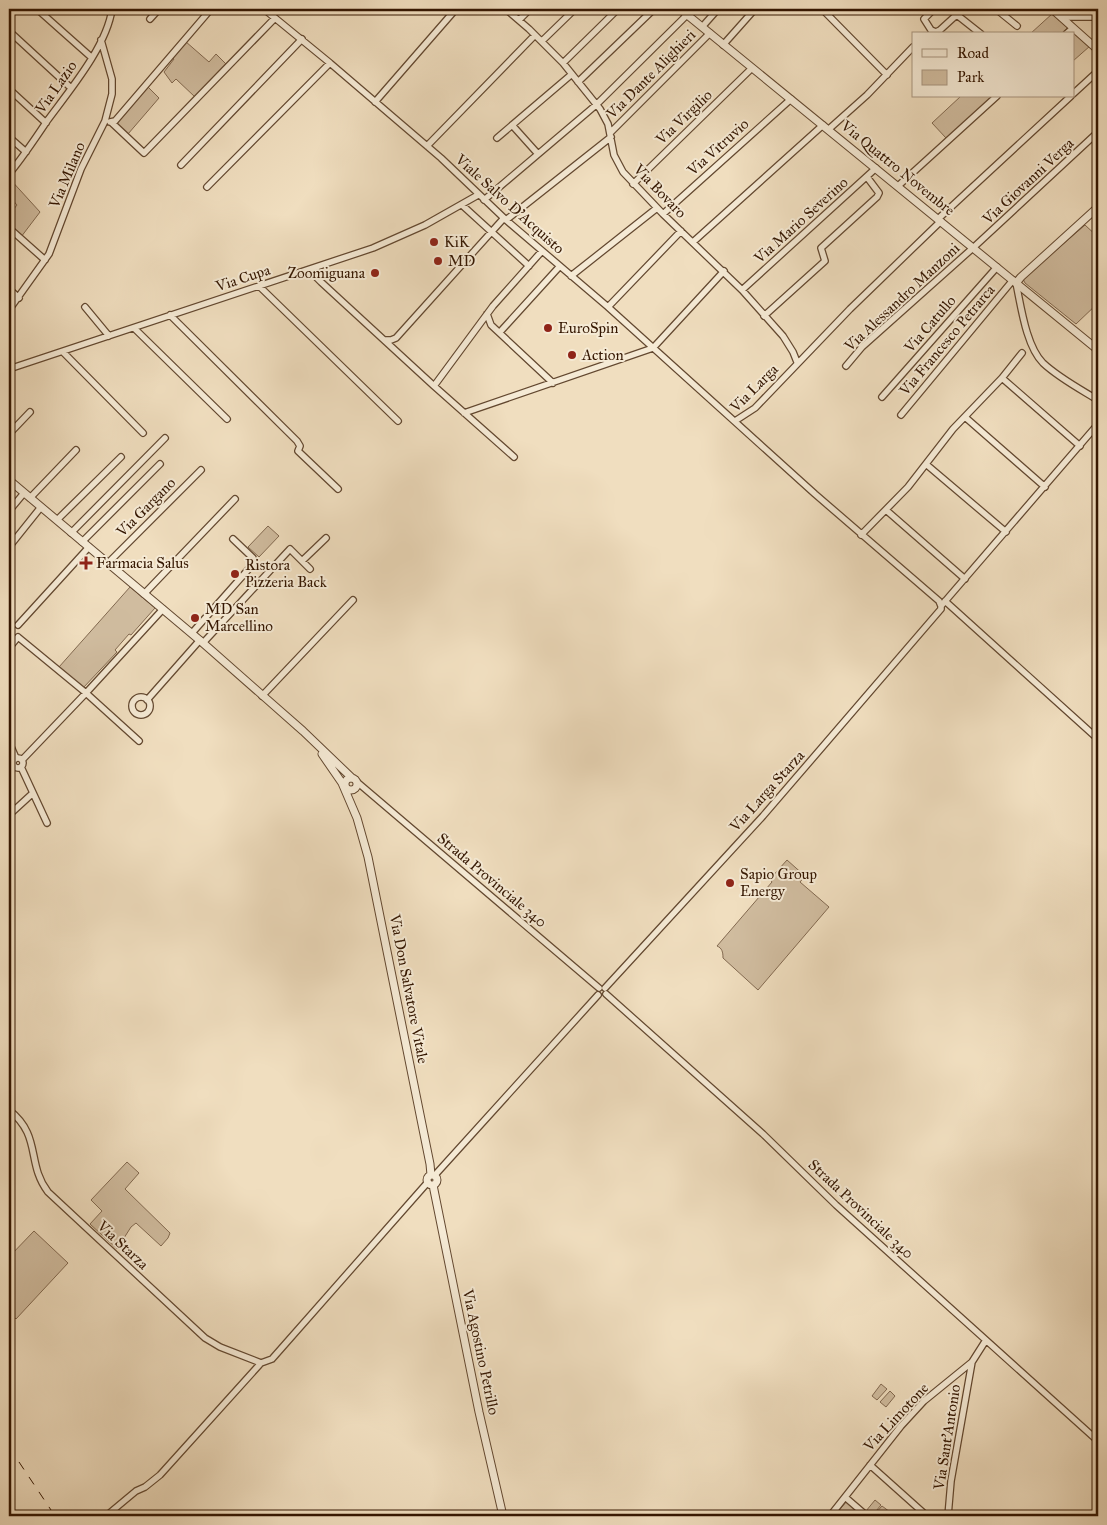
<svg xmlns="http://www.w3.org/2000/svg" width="1107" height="1525" viewBox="0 0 1107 1525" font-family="'IM FELL Great Primer',serif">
<rect width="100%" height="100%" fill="#f0debf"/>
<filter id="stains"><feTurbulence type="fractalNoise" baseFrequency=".004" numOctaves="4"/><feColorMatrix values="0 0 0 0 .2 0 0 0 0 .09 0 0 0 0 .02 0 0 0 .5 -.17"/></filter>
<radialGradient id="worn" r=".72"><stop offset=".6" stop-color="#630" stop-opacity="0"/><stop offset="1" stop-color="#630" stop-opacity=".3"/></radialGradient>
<path fill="#d0bc9f" stroke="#826950" d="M 1053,13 L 1068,27 L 1062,34 L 1030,34 Z
M 1073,31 L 1090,46 L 1073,61 L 1073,34 L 1070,34 Z
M 185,41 L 209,62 L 216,54 L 226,64 L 195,97 L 176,79 L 172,83 L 164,72 L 174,59 L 172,57 Z
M 147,86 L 159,98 L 128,134 L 116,123 Z
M 961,96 L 994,96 L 946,138 L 932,123 Z
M 9,178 L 40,212 L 21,237 L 9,226 L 9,215 L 17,205 L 9,196 Z
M 1085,225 L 1098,237 L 1098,303 L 1076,324 L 1025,283 L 1023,279 Z
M 268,526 L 279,536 L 259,557 L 248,547 Z
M 130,587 L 155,608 L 131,635 L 129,634 L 115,650 L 117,652 L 83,688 L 59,667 Z
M 787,860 L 805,876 L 800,882 L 829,907 L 758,990 L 723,958 C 723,952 722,948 717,946 L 772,882 L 770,879 Z
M 127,1162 L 139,1173 L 125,1189 L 170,1233 L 168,1238 L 161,1246 L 136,1223 L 131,1227 L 117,1249 L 90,1224 L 102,1211 L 91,1200 Z
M 34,1231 L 68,1263 L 16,1319 L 9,1312 L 9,1257 Z
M 881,1384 L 887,1389 L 877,1400 L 872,1396 Z
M 890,1391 L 895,1396 L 886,1407 L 880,1402 Z
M 905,1404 L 911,1409 L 901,1420 L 895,1415 Z
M 875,1500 L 881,1505 L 872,1516 L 866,1511 Z
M 847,1501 L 864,1516 L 838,1516 L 836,1514 Z
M 882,1506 L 890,1512 L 886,1516 L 873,1516 Z"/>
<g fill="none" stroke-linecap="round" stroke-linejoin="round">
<defs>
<path id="minor" d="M 37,9 L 91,57
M 264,9 L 330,63 L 441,158 L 506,220 L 608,307 L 815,494 L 939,601 L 941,606
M 500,9 L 507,10 L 529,29 L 563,63 L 600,109 L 608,124 L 614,155 L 623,172 L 663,214 L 742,290 L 783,336 L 793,352 L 797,362
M 822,9 L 887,75
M 996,9 L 1017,26
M 957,15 L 981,34
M 1061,17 L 1098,17
M 150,19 L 159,9
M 519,20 L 530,9
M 702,27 L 718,9
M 931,30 L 936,32 L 940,30 L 963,9
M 931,30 L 924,19 L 934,9
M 9,31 L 71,88
M 1066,34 L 1073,28
M 542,41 L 575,9
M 723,45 L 755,9
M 563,63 L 618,9
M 578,82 L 654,9
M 9,89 L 46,123
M 1073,94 L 1098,71
M 375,102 L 456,9
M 110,122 L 115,121 L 211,9
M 111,122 L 144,153 L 275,18
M 512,125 L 538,154
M 829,129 L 867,95 L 913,47
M 610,133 L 710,33
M 9,137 L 26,152
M 497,138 L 572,74
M 427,146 L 535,35
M 181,165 L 302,39
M 9,174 C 23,157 35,139 47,121 C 69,91 107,46 112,9
M 633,184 L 752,68
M 898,186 L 997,96
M 207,187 L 330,63
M 484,200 L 596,105 L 693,9
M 462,205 L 529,266
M 663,214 L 791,99
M 938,219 L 1071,96
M 506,220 L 611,137
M 9,228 L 45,260
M 693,242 L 823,125
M 312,269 L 316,277 L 321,282 L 434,386 L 493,306 L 542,251
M 571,276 L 657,208
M 1016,283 C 1021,306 1026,346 1043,363 C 1059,378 1080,389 1098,400
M 259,286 L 398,421
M 9,289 L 19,298
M 742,290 L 876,168
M 85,307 L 109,336
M 608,307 L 681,231
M 9,310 L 49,254 L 81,169 L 105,121 L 112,94 L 112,79 L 101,40
M 487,314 L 491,325 L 553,383
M 170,315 L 297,441 L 300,446 L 298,451 L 338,489
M 764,316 L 825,261 L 821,248 L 877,197 L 879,193 L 867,177
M 134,328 L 227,419
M 500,332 L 560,266
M 385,340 L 391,340 L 396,338 L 504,218
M 63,352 L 143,433
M 846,366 L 862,347 L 974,247 L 1098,132
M 9,369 L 373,248 L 425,225 L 478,195
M 1002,378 L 1080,446
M 434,386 L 514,457
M 882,397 L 997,267
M 464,413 L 653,348 L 724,271
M 901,415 L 1013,280
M 965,417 L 1045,487
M 735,421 L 755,408 L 850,309 L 941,221
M 9,434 L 30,412
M 927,465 L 1006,532
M 30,498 L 76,450
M 886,510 L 965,579
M 9,511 L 24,493
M 57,520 L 121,457
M 71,533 L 165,438
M 861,535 L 908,487 L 953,429 L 1002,378 L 1022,353
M 82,542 L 160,464
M 9,547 L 41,507
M 302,561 L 326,538
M 108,563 L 201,470
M 144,594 L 235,499
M 945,601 L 1098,739
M 18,625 L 89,547
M 192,633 L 254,563 L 253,558 L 233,539
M 203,643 L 290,549 L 310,569
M 9,648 L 18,637 L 86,693 L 163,609
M 262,696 L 353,600
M132 706a9 9 0 1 1 18 0a9 9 0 1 1-18 0Z
M 147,700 L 200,640
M 9,742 L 16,758
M13 763a5 5 0 1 1 10 0a5 5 0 1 1-10 0Z
M 22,760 L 86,693 L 139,741
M 21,767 L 47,823
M 357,782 L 599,988
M 9,815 L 33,793
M 605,988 L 763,816 L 941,609 L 941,606 L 1098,424
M 606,994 L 763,1134 L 836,1205 L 1098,1441
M 9,1110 C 42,1136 26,1163 48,1192 L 205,1338 L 220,1347 L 261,1363
M 435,1175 L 598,995
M 870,1465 L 927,1516
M 845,1497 L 867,1516
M 106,1516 L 136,1491 L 145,1487 L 160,1475 L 261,1363 L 272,1359 L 428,1182
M 830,1516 L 901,1426 L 924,1401 L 972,1362 L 986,1340
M 948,1516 L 951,1481 L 972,1362"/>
<path id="tertiary" d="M 680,9 L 1098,350
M 1052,9 L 1098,50
M 1016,283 L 1021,277 L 1098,207
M 9,480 L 203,643 L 303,731 L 352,778
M 322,754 L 342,783 L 357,818 L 368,857 L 430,1164 L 431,1175
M345 784a6 6 0 1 1 12 0a6 6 0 1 1-12 0Z
M427 1180a5 5 0 1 1 10 0a5 5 0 1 1-10 0Z
M 433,1185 L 479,1412 L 503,1516"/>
</defs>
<use href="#minor" stroke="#634830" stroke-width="8"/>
<use href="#tertiary" stroke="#634830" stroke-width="9"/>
<use href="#minor" stroke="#f5ead5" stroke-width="5.5"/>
<use href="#tertiary" stroke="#f5ead5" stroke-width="7"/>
<path stroke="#341601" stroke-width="1" stroke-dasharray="9 9" stroke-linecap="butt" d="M 9,1447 L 55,1516"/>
</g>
<g fill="#8f2418" stroke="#f5ead5" stroke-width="2">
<circle cx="434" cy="242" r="5"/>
<circle cx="438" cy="261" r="5"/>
<circle cx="375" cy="273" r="5"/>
<circle cx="548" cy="328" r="5"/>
<circle cx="572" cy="355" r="5"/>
<path d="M83.5 555.5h5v5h5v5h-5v5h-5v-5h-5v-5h5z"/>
<circle cx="235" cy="574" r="5"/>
<circle cx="195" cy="618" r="5"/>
<circle cx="730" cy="883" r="5"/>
</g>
<g text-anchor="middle" stroke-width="4" stroke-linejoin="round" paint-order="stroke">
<g font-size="15" fill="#341601" stroke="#f5ead5">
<text transform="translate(651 74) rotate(-45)" y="5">Via Dante Alighieri</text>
<text transform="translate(56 87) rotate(-55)" y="5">Via Lazio</text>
<text transform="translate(684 117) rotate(-44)" y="5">Via Virgilio</text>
<text transform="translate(718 147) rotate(-42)" y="5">Via Vitruvio</text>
<text transform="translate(898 168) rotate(39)" y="5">Via Quattro Novembre</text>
<text transform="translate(67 175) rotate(-67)" y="5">Via Milano</text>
<text transform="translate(1028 181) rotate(-43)" y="5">Via Giovanni Verga</text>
<text transform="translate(660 191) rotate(46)" y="5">Via Bovaro</text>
<text transform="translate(510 204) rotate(42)" y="5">Viale Salvo D'Acquisto</text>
<text transform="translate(801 220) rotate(-42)" y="5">Via Mario Severino</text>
<text transform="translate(243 278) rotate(-18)" y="5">Via Cupa</text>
<text transform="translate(902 297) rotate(-43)" y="5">Via Alessandro Manzoni</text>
<text transform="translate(930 324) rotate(-49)" y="5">Via Catullo</text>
<text transform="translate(947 340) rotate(-50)" y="5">Via Francesco Petrarca</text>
<text transform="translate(754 388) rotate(-45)" y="5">Via Larga</text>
<text transform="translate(146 507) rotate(-45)" y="5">Via Gargano</text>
<text transform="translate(767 791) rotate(-48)" y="5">Via Larga Starza</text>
<text transform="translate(492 880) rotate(40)" y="5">Strada Provinciale 340</text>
<text transform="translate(409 989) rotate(79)" y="5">Via Don Salvatore Vitale</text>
<text transform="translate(861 1209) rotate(43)" y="5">Strada Provinciale 340</text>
<text transform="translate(123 1245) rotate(43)" y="5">Via Starza</text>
<text transform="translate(481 1352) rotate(78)" y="5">Via Agostino Petrillo</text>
<text transform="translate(896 1417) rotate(-47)" y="5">Via Limotone</text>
<text transform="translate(947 1437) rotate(-81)" y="5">Via Sant'Antonio</text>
</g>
<g font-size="15" fill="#341601" stroke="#f5ead5" text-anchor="start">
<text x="444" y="247">KiK</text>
<text x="448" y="266">MD</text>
<text x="365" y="278" text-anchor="end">Zoomiguana</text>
<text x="558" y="333">EuroSpin</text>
<text x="582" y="360">Action</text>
<text x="96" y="568">Farmacia Salus</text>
<text x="245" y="570">Ristora<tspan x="245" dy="17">Pizzeria Back</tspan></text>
<text x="205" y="614">MD San<tspan x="205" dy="17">Marcellino</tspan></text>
<text x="740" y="879">Sapio Group<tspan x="740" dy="17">Energy</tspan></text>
</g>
</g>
<rect width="1107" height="1525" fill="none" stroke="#f0debf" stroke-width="30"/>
<rect x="10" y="10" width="1087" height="1505" fill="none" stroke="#341601" stroke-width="2.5"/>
<rect x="15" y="15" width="1077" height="1495" fill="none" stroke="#341601"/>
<rect x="912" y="32" width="162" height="65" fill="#f5ead5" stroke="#a89580"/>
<rect x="922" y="49" width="25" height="8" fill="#f5ead5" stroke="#a89580"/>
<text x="957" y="58" font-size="15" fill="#341601">Road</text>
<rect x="922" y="70" width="25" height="15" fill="#d0bc9f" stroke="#a89580"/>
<text x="957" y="82" font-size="15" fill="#341601">Park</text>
<rect width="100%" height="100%" filter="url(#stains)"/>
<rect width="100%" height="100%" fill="url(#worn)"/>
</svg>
